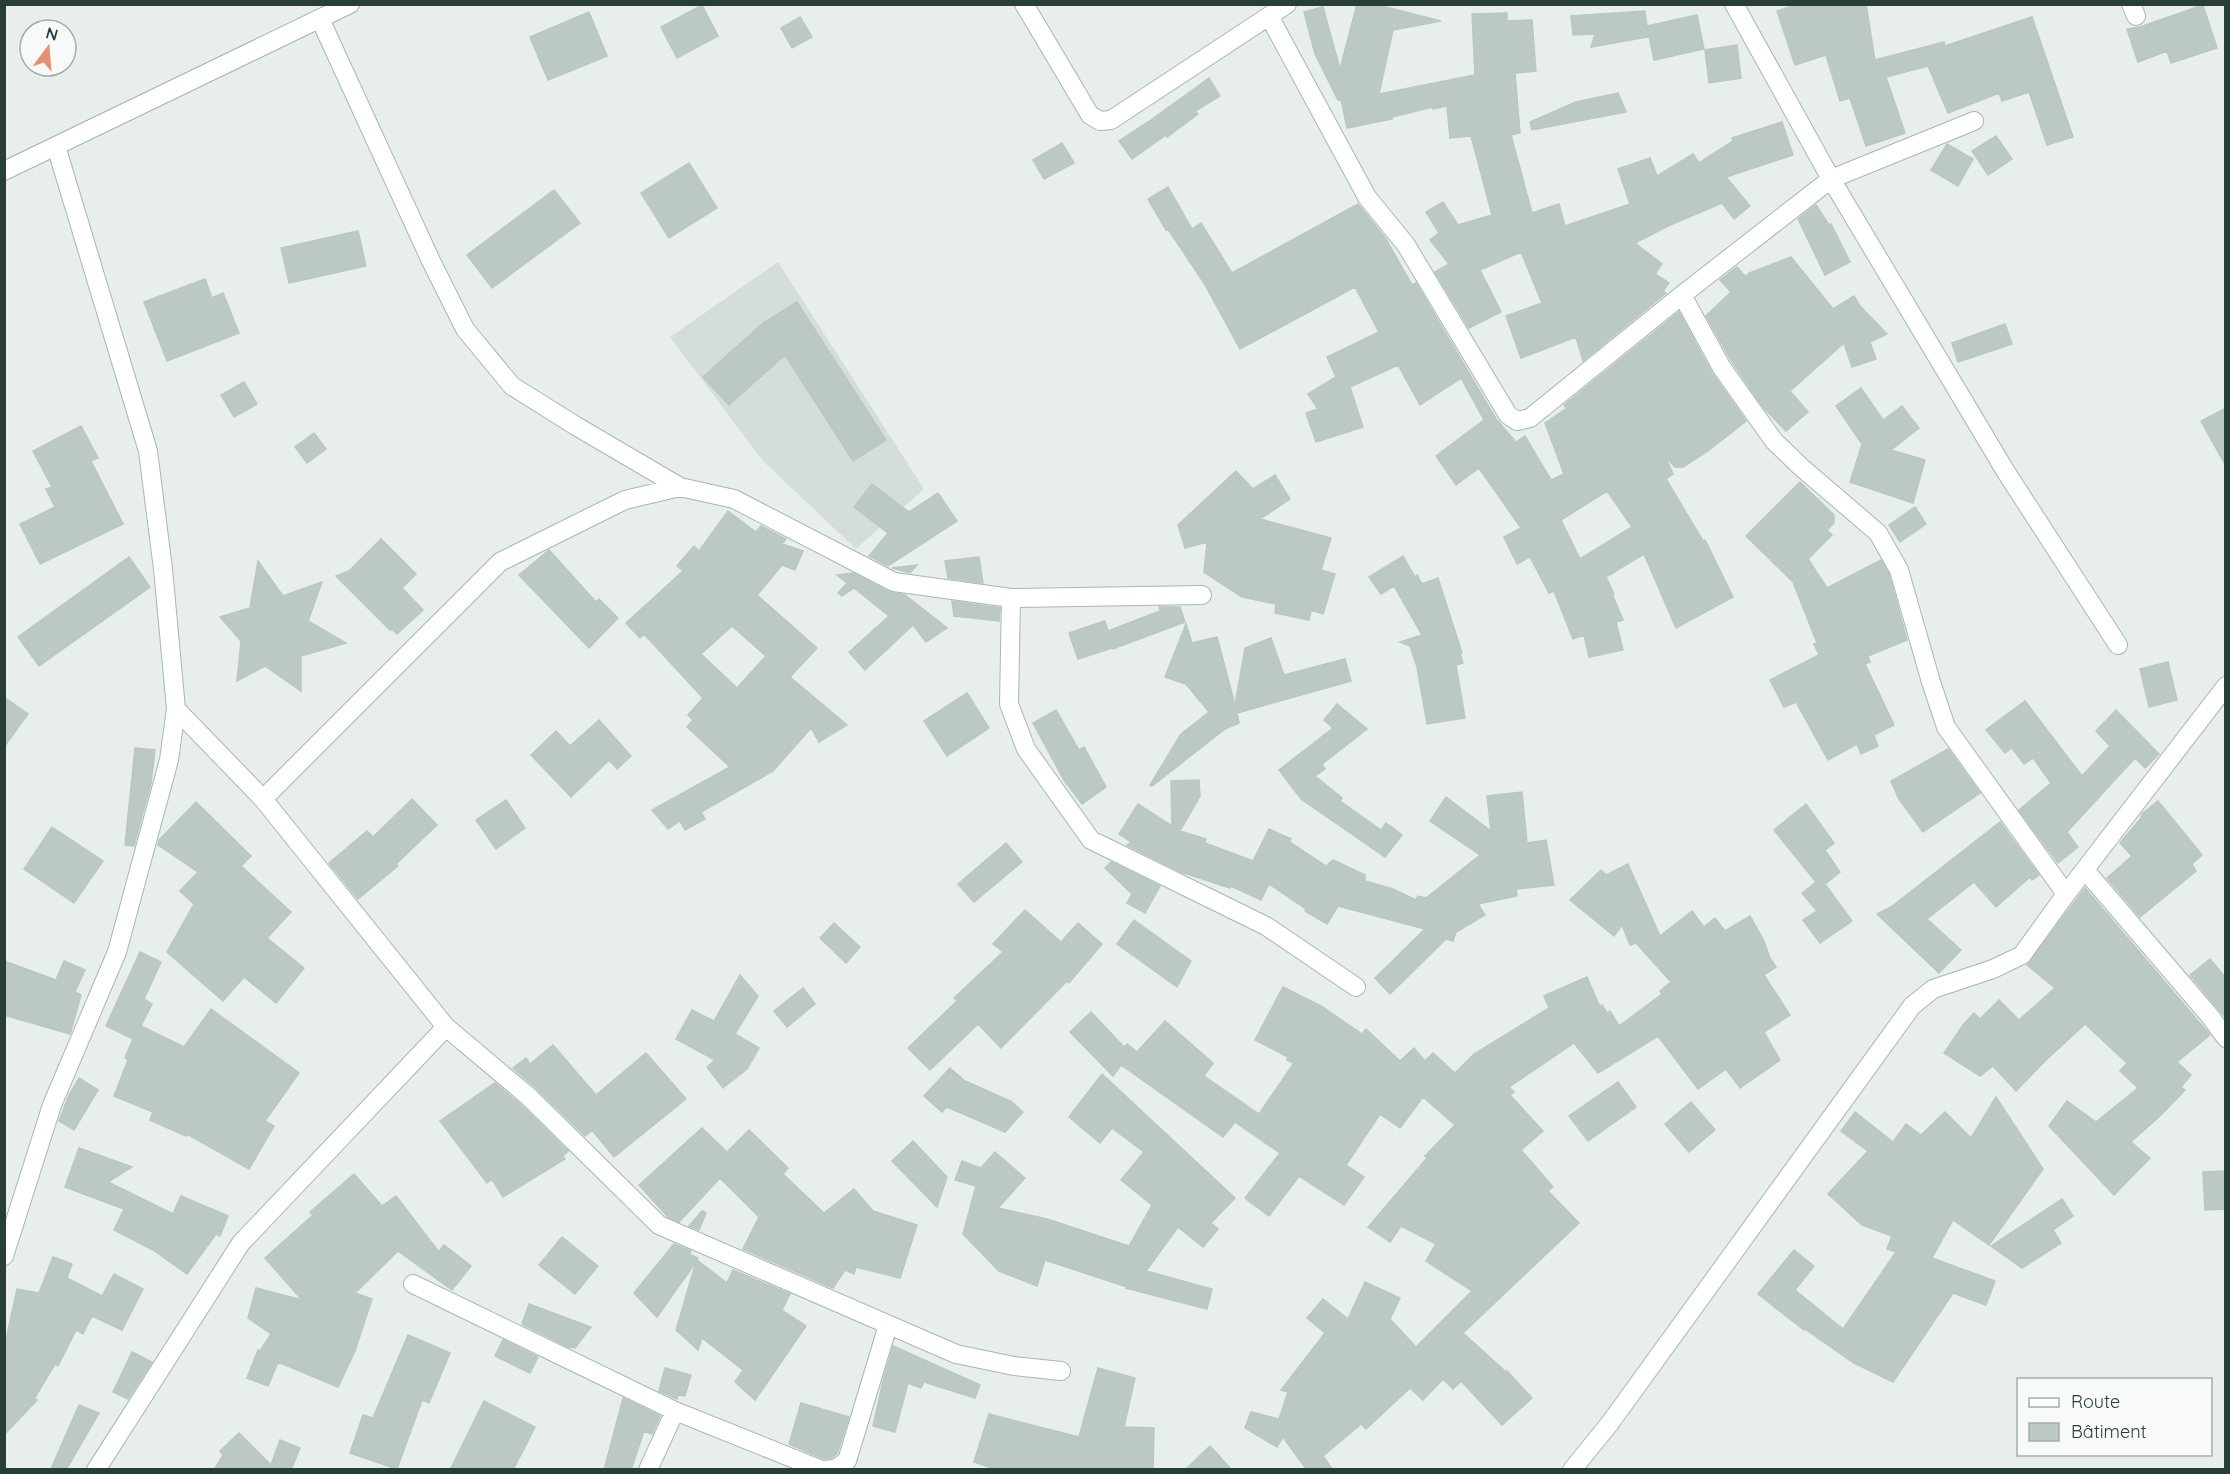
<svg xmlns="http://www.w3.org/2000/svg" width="2230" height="1474" viewBox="0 0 2230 1474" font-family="Quicksand,sans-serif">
<rect width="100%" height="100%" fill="#e7eeeb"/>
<path fill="#d5ddda" d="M 778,262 L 924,489 L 856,549 L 763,461 L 670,337 Z"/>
<path fill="#bcc8c4" stroke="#bac7c2" stroke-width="1.5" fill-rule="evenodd" d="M 1357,4 L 1374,4 L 1441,21 L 1393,30 L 1379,94 L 1475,75 L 1472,14 L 1507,13 L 1507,21 L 1532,20 L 1536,71 L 1515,73 L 1520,133 L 1511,135 L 1532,213 L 1559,204 L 1565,226 L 1630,204 L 1618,169 L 1650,158 L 1657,176 L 1693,154 L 1699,163 L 1733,141 L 1732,138 L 1782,122 L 1793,155 L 1726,177 L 1750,206 L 1734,219 L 1722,203 L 1668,226 L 1635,243 L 1662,264 L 1655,274 L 1669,283 L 1663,291 L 1666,293 L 1583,361 L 1576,337 L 1521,358 L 1506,316 L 1542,303 L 1521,252 L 1480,270 L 1501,312 L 1469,328 L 1435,272 L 1449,264 L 1430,240 L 1439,233 L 1426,212 L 1443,202 L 1458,225 L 1492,215 L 1471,136 L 1450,138 L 1447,106 L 1433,109 L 1433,107 L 1392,117 L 1392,119 L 1347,128 L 1341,99 L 1338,100 L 1315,54 L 1304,12 L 1323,7 L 1340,69 Z
M 1798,4 L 1866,4 L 1875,60 L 1944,42 L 1945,46 L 2032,17 L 2073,137 L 2047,145 L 2029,92 L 2002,101 L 1999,93 L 1948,113 L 1928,66 L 1886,77 L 1905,133 L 1866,146 L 1850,98 L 1840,101 L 1826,55 L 1795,65 L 1777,11 Z
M 702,5 L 718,36 L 677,58 L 661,27 Z
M 2203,5 L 2217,48 L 2171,63 L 2167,51 L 2138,62 L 2127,29 L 2140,27 Z
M 1645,11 L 1648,37 L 1591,47 L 1595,34 L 1573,35 L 1571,16 Z
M 589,12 L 607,56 L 548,80 L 530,37 Z
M 1697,15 L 1704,49 L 1654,60 L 1647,26 Z
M 800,17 L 812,37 L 792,48 L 781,28 Z
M 1737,45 L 1741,78 L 1709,83 L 1705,50 Z
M 1209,78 L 1220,96 L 1195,111 L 1198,114 L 1167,137 L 1166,135 L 1132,159 L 1119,141 L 1148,122 Z
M 1618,93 L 1626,112 L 1532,130 L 1530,122 L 1576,102 Z
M 1996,136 L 2012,159 L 1988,175 L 1972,151 Z
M 1062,143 L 1074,163 L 1044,179 L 1033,160 Z
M 1947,144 L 1973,159 L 1958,186 L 1931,170 Z
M 689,163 L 717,208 L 669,238 L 641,193 Z
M 1168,187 L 1192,229 L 1201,223 L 1232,273 L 1358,204 L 1386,239 L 1412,285 L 1416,283 L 1496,419 L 1516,442 L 1525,436 L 1551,480 L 1564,474 L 1545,423 L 1567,408 L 1564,405 L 1679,312 L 1712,373 L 1746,421 L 1708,451 L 1683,467 L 1675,467 L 1665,456 L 1673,474 L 1666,479 L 1703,541 L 1705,540 L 1733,597 L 1676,628 L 1644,554 L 1606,577 L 1614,594 L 1612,594 L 1623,620 L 1616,622 L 1623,650 L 1589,657 L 1584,635 L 1573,639 L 1554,591 L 1549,593 L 1530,557 L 1517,564 L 1504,537 L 1521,528 L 1479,468 L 1456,485 L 1436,456 L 1484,420 L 1461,378 L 1420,405 L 1398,365 L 1350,387 L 1363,427 L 1316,442 L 1306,413 L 1318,409 L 1308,394 L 1336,377 L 1327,357 L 1379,332 L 1355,287 L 1240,349 L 1204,283 L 1168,229 L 1166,230 L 1148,199 ZM 1607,491 L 1632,527 L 1580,559 L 1561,520 Z
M 554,190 L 580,223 L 492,288 L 467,255 Z
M 1816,205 L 1829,225 L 1831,224 L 1850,262 L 1825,275 L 1798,219 Z
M 358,231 L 366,266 L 289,283 L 281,248 Z
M 1791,257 L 1833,309 L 1854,296 L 1860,306 L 1887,334 L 1870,342 L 1876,359 L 1852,367 L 1844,343 L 1790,391 L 1808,412 L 1786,431 L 1763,407 L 1732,362 L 1706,316 L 1731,292 L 1720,280 L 1737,267 L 1746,277 L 1749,273 Z
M 205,279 L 212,298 L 223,293 L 239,333 L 167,361 L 144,302 Z
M 797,302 L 886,440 L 853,461 L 785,355 L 729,405 L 703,377 L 763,323 Z
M 2005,324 L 2012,344 L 1958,362 L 1952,343 Z
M 244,382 L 257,404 L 234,417 L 221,395 Z
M 1861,388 L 1883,420 L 1902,406 L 1919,428 L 1891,450 L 1925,460 L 1913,503 L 1850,482 L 1862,444 L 1836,406 Z
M 2226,408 L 2226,466 L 2201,421 Z
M 81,426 L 98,458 L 91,461 L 123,524 L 40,564 L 20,524 L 55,507 L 46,489 L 52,487 L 33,451 Z
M 314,433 L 326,449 L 307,463 L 295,447 Z
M 1236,471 L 1253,489 L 1275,475 L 1290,499 L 1260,519 L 1331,538 L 1321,570 L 1335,574 L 1323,614 L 1311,610 L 1309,620 L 1275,613 L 1276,604 L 1242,597 L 1204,572 L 1207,542 L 1185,548 L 1178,525 Z
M 1800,482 L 1834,515 L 1834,523 L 1827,530 L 1832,535 L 1808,559 L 1827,588 L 1881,560 L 1889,574 L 1907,640 L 1868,656 L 1870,662 L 1865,664 L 1894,725 L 1874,735 L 1878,746 L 1861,754 L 1857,744 L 1828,760 L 1796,702 L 1784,707 L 1770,680 L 1819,655 L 1814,644 L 1817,643 L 1793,582 L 1746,536 Z
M 872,484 L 909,512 L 938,493 L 957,521 L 888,566 L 869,556 L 888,533 L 854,507 Z
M 1915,507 L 1926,524 L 1900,542 L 1889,525 Z
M 728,511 L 756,532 L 761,526 L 786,539 L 782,544 L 803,551 L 795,570 L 782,565 L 757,595 L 817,648 L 790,677 L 847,725 L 819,742 L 811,728 L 773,771 L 701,812 L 705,819 L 685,830 L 680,821 L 668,829 L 652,810 L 730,767 L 687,727 L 693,720 L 688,715 L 703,698 L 644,634 L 640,638 L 626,623 L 683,571 L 677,566 L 694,546 L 699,551 ZM 732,626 L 766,656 L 737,688 L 701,654 Z
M 381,539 L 416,574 L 402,588 L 423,610 L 397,634 L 393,630 L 390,630 L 336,576 L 349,571 Z
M 549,550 L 596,602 L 599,599 L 618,618 L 589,648 L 519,575 Z
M 1403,556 L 1415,577 L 1417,575 L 1422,584 L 1438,578 L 1462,653 L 1460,654 L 1463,663 L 1456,665 L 1465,718 L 1427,724 L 1417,667 L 1410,646 L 1400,642 L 1422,635 L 1394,586 L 1381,594 L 1369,577 Z
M 129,557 L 150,587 L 39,666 L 18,637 Z
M 979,557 L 983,583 L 948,578 L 945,561 Z
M 258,561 L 283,596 L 322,582 L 308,621 L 346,643 L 301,656 L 301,691 L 265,666 L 237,681 L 241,641 L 220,617 L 250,608 Z
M 917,565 L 910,573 L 892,568 Z
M 853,573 L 889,592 L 905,595 L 947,628 L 926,642 L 913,625 L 865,670 L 849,652 L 889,616 L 854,588 L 842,596 L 838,593 L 847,583 L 837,575 Z
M 952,601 L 1000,608 L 999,621 L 954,616 Z
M 1159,607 L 1180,607 L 1185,622 L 1113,649 L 1112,648 L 1078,659 L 1069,633 L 1105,621 L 1108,631 L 1160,611 Z
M 1186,624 L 1192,643 L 1217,637 L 1235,705 L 1245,648 L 1271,638 L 1284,675 L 1345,659 L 1351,681 L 1237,713 L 1239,723 L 1225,729 L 1152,786 L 1150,785 L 1181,734 L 1209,712 L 1186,684 L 1165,677 Z
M 2168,662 L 2177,700 L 2149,707 L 2140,669 Z
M 967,693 L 989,728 L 947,756 L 924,721 Z
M 4,697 L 28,714 L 4,747 Z
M 2025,701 L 2082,776 L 2110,746 L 2096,731 L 2116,710 L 2159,754 L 2145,768 L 2135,758 L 2067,832 L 2078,847 L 2058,863 L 2019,810 L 2051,783 L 2033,758 L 2024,764 L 2012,748 L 2005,753 L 1986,730 Z
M 1337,704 L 1367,729 L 1322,764 L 1325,769 L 1315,776 L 1342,798 L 1340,801 L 1381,830 L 1386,823 L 1402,835 L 1385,857 L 1301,799 L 1279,770 L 1333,728 L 1324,720 Z
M 1056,710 L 1079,750 L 1084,747 L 1106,787 L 1082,804 L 1067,784 L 1066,784 L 1033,723 Z
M 599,720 L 631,756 L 617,769 L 609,760 L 571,797 L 531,755 L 556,731 L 570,746 Z
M 135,748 L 155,750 L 151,783 L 134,846 L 125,845 Z
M 1948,749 L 1980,793 L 1923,832 L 1899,799 L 1891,781 Z
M 1199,780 L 1200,796 L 1180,831 L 1206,839 L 1205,843 L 1253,861 L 1269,829 L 1291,839 L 1290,842 L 1326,866 L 1333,860 L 1365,875 L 1365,881 L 1393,889 L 1416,900 L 1418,896 L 1426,898 L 1480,855 L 1430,821 L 1446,797 L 1491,831 L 1487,796 L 1522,792 L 1527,843 L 1546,840 L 1554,885 L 1516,889 L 1517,896 L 1478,904 L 1485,915 L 1456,932 L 1453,941 L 1446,939 L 1390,994 L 1375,978 L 1425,929 L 1338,906 L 1327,924 L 1305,911 L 1306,909 L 1269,884 L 1261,900 L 1231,886 L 1230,888 L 1181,872 L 1127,845 L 1131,842 L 1119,834 L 1138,804 L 1172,826 L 1171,781 Z
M 412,799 L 437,825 L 396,864 L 398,866 L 358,899 L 329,863 L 367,831 L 373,837 Z
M 506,800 L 525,828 L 496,849 L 476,820 Z
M 2158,801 L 2202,855 L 2192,864 L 2196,871 L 2140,917 L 2107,878 L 2132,856 L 2120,843 L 2141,818 L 2142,814 Z
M 196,802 L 251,856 L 241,866 L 291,912 L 267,938 L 304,968 L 276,1003 L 244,977 L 223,1001 L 167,952 L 194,904 L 180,891 L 198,872 L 158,845 L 159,840 Z
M 1806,804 L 1834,843 L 1825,850 L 1840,872 L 1825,884 L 1852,921 L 1820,943 L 1803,920 L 1817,911 L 1802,893 L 1816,882 L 1774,830 Z
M 2000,822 L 2039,875 L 2032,880 L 2030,877 L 1996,907 L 1974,882 L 1927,919 L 1961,950 L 1939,973 L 1877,914 L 1891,907 Z
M 52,827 L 103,861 L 74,903 L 24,869 Z
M 1006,843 L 1022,862 L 974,902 L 958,884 Z
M 1111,862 L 1160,886 L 1145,913 L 1127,903 L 1132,894 L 1105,868 Z
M 1628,864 L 1660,936 L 1692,911 L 1704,927 L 1715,918 L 1725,931 L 1750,916 L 1763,939 L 1770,958 L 1776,967 L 1764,975 L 1790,1015 L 1764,1032 L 1780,1060 L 1740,1088 L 1726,1069 L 1698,1089 L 1658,1036 L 1598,1073 L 1574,1043 L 1509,1087 L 1514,1092 L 1510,1095 L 1543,1131 L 1521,1150 L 1553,1187 L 1548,1191 L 1579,1223 L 1463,1333 L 1506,1372 L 1507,1371 L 1532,1398 L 1502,1425 L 1461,1381 L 1453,1389 L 1443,1379 L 1423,1400 L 1410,1388 L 1366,1429 L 1361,1424 L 1323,1456 L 1333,1470 L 1307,1470 L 1283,1437 L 1277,1447 L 1245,1428 L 1251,1412 L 1279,1419 L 1288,1392 L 1281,1390 L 1325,1333 L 1307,1318 L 1323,1299 L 1348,1319 L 1365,1282 L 1400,1298 L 1390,1319 L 1416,1347 L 1472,1291 L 1426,1261 L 1436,1244 L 1401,1226 L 1390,1242 L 1368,1227 L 1427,1158 L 1425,1156 L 1455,1125 L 1423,1097 L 1400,1128 L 1380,1114 L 1346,1165 L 1364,1177 L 1344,1205 L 1299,1176 L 1269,1216 L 1245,1198 L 1280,1153 L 1235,1122 L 1223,1137 L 1121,1065 L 1113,1076 L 1070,1032 L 1091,1012 L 1124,1047 L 1127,1044 L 1137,1052 L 1165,1021 L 1213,1063 L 1204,1076 L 1259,1114 L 1294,1063 L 1287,1060 L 1288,1057 L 1255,1040 L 1283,987 L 1321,1006 L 1362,1034 L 1366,1029 L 1400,1061 L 1414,1048 L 1425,1061 L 1433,1053 L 1455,1073 L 1474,1054 L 1549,1008 L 1544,996 L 1587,977 L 1600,1007 L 1602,1005 L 1607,1013 L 1610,1011 L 1619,1026 L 1662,994 L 1660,991 L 1671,982 L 1636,943 L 1630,945 L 1622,925 L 1614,936 L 1570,900 L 1601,870 L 1606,875 Z
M 2085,888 L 2210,1035 L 2177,1062 L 2191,1075 L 2181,1087 L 2185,1090 L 2161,1115 L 2131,1142 L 2150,1158 L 2114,1195 L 2049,1126 L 2067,1101 L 2096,1122 L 2138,1088 L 2120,1071 L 2127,1063 L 2085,1024 L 2045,1061 L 2016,1091 L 1993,1066 L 1980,1076 L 1944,1053 L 1963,1025 L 1974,1013 L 1980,1019 L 1999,1000 L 2019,1020 L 2055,988 L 2027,965 Z
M 1025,910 L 1061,942 L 1078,923 L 1102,944 L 1069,983 L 1067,981 L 1001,1048 L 978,1024 L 930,1070 L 908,1048 L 957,1001 L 954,998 L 1003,952 L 993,944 Z
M 1134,920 L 1191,961 L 1177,987 L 1117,944 Z
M 834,923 L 860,947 L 846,963 L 820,938 Z
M 140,952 L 161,962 L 144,999 L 152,1004 L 141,1026 L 184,1047 L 211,1009 L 299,1073 L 265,1121 L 274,1126 L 249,1169 L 187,1134 L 186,1136 L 150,1120 L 153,1112 L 114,1096 L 128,1060 L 125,1058 L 133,1039 L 106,1026 Z
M 2210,959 L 2226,978 L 2226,1018 L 2190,975 Z
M 4,961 L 56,980 L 64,961 L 85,970 L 75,992 L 81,995 L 70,1034 L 4,1015 Z
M 740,975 L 758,996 L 735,1034 L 759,1048 L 747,1069 L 723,1088 L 707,1067 L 715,1060 L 676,1039 L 692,1010 L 714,1021 Z
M 803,988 L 815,1004 L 787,1027 L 774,1011 Z
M 553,1045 L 596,1095 L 646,1053 L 686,1099 L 614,1157 L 592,1130 L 585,1136 L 536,1088 L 513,1068 L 526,1058 L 530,1064 Z
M 950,1068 L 965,1081 L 1012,1102 L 1023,1112 L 1005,1132 L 947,1107 L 942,1112 L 924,1096 Z
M 1102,1074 L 1235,1198 L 1211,1223 L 1218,1229 L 1203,1247 L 1178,1227 L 1146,1271 L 1212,1289 L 1207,1309 L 1126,1288 L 1127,1287 L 1045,1260 L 1037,1286 L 999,1271 L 963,1234 L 976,1186 L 955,1180 L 962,1161 L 981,1168 L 995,1152 L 1025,1178 L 998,1208 L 1047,1219 L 1129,1246 L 1152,1205 L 1121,1180 L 1144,1152 L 1112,1128 L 1100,1143 L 1069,1117 Z
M 79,1078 L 98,1090 L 74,1130 L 59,1121 L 69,1095 Z
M 1618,1082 L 1636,1107 L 1588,1141 L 1569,1116 Z
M 495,1083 L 520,1104 L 568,1151 L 563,1156 L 565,1159 L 503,1197 L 492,1179 L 487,1183 L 440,1121 Z
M 1996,1097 L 2043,1169 L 1989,1245 L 1953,1220 L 1932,1258 L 1995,1281 L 1986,1305 L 1953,1293 L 1893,1382 L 1854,1363 L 1805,1329 L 1804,1330 L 1758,1294 L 1794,1250 L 1814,1266 L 1795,1290 L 1843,1329 L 1896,1252 L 1887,1249 L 1892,1236 L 1862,1225 L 1828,1194 L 1868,1151 L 1841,1131 L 1855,1112 L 1893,1142 L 1906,1124 L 1921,1135 L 1945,1112 L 1971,1138 Z
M 1691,1102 L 1715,1130 L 1689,1152 L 1665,1124 Z
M 702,1128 L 727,1152 L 749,1130 L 788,1168 L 783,1174 L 824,1213 L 854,1189 L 873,1211 L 917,1225 L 900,1278 L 856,1267 L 854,1274 L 845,1270 L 833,1288 L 743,1249 L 759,1217 L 720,1178 L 679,1222 L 668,1217 L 639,1185 Z
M 913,1141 L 947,1177 L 937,1207 L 892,1161 Z
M 79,1148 L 132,1167 L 108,1182 L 173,1214 L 181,1196 L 228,1216 L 220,1236 L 216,1234 L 187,1274 L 153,1250 L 114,1230 L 124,1209 L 65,1187 Z
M 2226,1171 L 2226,1209 L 2205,1210 L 2203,1172 Z
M 354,1174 L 382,1206 L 396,1196 L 439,1252 L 444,1245 L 471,1266 L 452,1290 L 398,1251 L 355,1293 L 372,1299 L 355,1351 L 338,1387 L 278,1362 L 268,1386 L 247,1378 L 258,1350 L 260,1351 L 271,1334 L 248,1318 L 256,1288 L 302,1300 L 265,1258 L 313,1215 L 310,1212 Z
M 2062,1199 L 2073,1216 L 2053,1230 L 2061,1243 L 2022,1268 L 1991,1246 Z
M 702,1211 L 706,1213 L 699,1230 L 689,1226 Z
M 562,1237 L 598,1266 L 575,1294 L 539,1265 Z
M 674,1244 L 691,1251 L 689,1254 L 698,1258 L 697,1260 L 727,1283 L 733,1270 L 790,1294 L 782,1310 L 806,1326 L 755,1400 L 735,1382 L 743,1370 L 702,1338 L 698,1350 L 676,1330 L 696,1262 L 657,1317 L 634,1293 Z
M 53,1257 L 72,1264 L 67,1278 L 102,1296 L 114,1274 L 143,1289 L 122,1330 L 92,1316 L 83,1334 L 76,1330 L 58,1366 L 55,1364 L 34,1399 L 37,1400 L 4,1435 L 4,1349 L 17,1289 L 39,1293 Z
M 529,1304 L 591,1327 L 575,1348 L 568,1347 L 522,1324 Z
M 408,1335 L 450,1353 L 429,1403 L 422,1400 L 397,1469 L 350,1453 L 363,1415 L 373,1418 Z
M 503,1340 L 538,1357 L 530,1373 L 495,1356 Z
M 893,1346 L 980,1385 L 975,1398 L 924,1382 L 921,1388 L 908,1383 L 895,1432 L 873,1426 L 883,1381 Z
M 132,1352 L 152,1362 L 128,1399 L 113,1392 Z
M 665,1368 L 691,1375 L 685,1396 L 678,1395 L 677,1399 L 659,1391 Z
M 1098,1368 L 1135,1378 L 1124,1427 L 1154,1428 L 1153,1470 L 998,1470 L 974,1462 L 989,1414 L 1079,1437 Z
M 623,1398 L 660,1416 L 652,1434 L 644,1431 L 631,1470 L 604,1470 Z
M 484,1401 L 535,1427 L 513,1470 L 450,1470 Z
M 801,1403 L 849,1417 L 837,1454 L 831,1458 L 824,1459 L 789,1444 Z
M 79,1405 L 99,1413 L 66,1470 L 53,1470 L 51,1469 Z
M 239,1433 L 271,1465 L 280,1440 L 300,1448 L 291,1470 L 214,1470 L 223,1455 L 220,1451 Z
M 1210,1446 L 1232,1470 L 1185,1470 Z"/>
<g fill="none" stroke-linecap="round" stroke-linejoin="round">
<defs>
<path id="street" d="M 1024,4 L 1090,115 L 1100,121 L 1111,120 L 1269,16
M 1287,4 L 1269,16 L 1367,197 L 1406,245 L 1508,415 L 1517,421 L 1530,418 L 1682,295 L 1831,179 L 2006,472 L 2118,645
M 1734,4 L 1831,179 L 1974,121
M 2131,4 L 2136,16
M 320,19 L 431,261 L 465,329 L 512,386 L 576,426 L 680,487
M 1682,295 L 1722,368 L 1774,441 L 1801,467 L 1878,533 L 1899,570 L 1931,682 L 1946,727 L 2066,894
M 1011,598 L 1009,704 L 1026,749 L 1091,840 L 1266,926 L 1356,987
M 176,709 L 263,799 L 446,1027 L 528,1096 L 659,1225 L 956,1354 L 1014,1366 L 1061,1371
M 263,799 L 500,562 L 625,500 L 680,487 L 734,499 L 894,582 L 1011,598 L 1202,595
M 2085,870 L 2209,1015 L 2226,1038
M 4,1256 L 52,1105 L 117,952 L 169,760 L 176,709 L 163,569 L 148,451 L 56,146
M 413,1284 L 675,1411 L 822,1470
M 96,1470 L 241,1243 L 446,1027
M 648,1470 L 675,1411
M 825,1470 L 835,1469 L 847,1461 L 888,1325
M 1572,1470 L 1610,1423 L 1912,1006 L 1933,989 L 1993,969 L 2022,955 L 2066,894 L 2226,686"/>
<path id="secondary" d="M 4,171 L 350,4"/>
</defs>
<use href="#street" stroke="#aab6b2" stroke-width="20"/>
<use href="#secondary" stroke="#a3b5b0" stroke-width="20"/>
<use href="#street" stroke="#fff" stroke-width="18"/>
<use href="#secondary" stroke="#fff" stroke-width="18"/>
</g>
<rect width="2230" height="1474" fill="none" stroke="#273e39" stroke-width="12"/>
<rect x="2017" y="1378" width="195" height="78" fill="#f7faf9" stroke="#a4afac" stroke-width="1.5"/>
<rect x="2029" y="1398" width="30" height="9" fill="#ffffff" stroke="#a4afac" stroke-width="1.5"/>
<text x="2071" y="1408" font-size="18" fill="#273e39">Route</text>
<rect x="2029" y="1423" width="30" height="18" fill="#bcc8c4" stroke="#a4afac" stroke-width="1.5"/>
<text x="2071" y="1438" font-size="18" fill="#273e39">Bâtiment</text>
<g transform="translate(48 48) rotate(16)"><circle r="28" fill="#f7faf9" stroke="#a4afac" stroke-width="1.5"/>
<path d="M0-4.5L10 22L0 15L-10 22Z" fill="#e29170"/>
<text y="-9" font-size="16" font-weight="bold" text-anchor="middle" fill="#273e39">N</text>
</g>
</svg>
